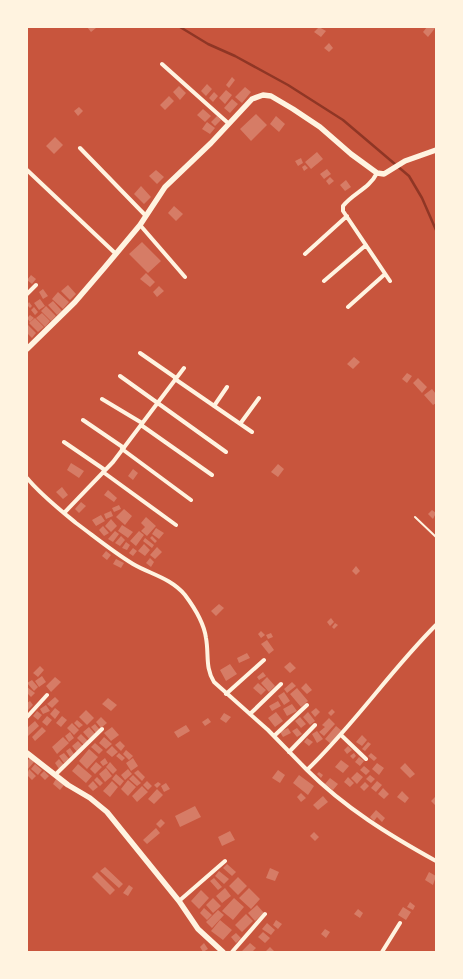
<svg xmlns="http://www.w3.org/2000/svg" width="463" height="979" viewBox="0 0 463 979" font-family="'Open Sans',sans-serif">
<rect width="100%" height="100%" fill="#c8553d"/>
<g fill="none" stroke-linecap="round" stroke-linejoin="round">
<path stroke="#8f3625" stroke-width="2.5" d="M 180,27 L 208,44 L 235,56 L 288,85 L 343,120 L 409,176 L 422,198 L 436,230"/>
</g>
<path fill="#d67c66" d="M 87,27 L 95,27 L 96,28 L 91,32 Z
M 319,27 L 326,31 L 321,37 L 314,32 Z
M 427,27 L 436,27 L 428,37 L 423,32 Z
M 329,43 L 333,48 L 329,52 L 324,48 Z
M 232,77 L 235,80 L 229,88 L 226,85 Z
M 207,84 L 212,89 L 206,96 L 201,91 Z
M 179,86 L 186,93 L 180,100 L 173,92 Z
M 245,87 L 251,92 L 242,103 L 235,97 Z
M 226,90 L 232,95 L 225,104 L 219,98 Z
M 214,92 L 218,96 L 213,102 L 209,98 Z
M 169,96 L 174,101 L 165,110 L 160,105 Z
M 232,99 L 238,104 L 230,113 L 224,108 Z
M 79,107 L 83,111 L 78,116 L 74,111 Z
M 203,109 L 211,116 L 205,122 L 197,115 Z
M 256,114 L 267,125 L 251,141 L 240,129 Z
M 217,116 L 221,120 L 215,126 L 211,122 Z
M 276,116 L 285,124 L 279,132 L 270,124 Z
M 207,122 L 215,128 L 210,134 L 202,129 Z
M 55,137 L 63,145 L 54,154 L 46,146 Z
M 317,152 L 323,159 L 311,169 L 305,162 Z
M 301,158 L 303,163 L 298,166 L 295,161 Z
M 305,165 L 308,168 L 304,171 L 302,167 Z
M 327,169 L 331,174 L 324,179 L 320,174 Z
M 156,170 L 164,177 L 157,184 L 149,176 Z
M 330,177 L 334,181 L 329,185 L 326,181 Z
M 346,180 L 351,187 L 345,191 L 340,185 Z
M 141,186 L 151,197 L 144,204 L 134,194 Z
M 174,206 L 183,214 L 176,221 L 168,213 Z
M 142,242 L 161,261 L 148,273 L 129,254 Z
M 146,273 L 155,282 L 150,287 L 140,279 Z
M 31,275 L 36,279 L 32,284 L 27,280 Z
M 68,285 L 76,294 L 70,300 L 61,291 Z
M 159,286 L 164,291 L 157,297 L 153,292 Z
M 43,289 L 48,296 L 43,299 L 39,292 Z
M 58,292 L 69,302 L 63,309 L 52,299 Z
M 40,299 L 45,306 L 39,310 L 34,303 Z
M 53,301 L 62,311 L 57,315 L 48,305 Z
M 29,302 L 32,306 L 30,308 L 27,305 Z
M 46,306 L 56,316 L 51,321 L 41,311 Z
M 34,307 L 38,312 L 35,315 L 31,310 Z
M 42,313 L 50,321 L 45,327 L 36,318 Z
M 30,315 L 34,318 L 30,322 L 27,318 Z
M 35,318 L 44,327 L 38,332 L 29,323 Z
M 28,325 L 36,333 L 32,338 L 27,333 Z
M 354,357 L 360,362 L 353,369 L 347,364 Z
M 407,373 L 412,376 L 407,383 L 402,379 Z
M 418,378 L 427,387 L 422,393 L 413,383 Z
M 432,389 L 436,394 L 436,403 L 433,405 L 424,395 Z
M 71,463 L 84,471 L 79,478 L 67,470 Z
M 278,464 L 284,469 L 278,477 L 271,472 Z
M 133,469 L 138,473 L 133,480 L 128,476 Z
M 62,487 L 68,495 L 63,499 L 56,492 Z
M 108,490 L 117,498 L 114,502 L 104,495 Z
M 81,502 L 86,506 L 79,513 L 75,509 Z
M 119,505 L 121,509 L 114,512 L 112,508 Z
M 124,509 L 132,516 L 125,525 L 116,517 Z
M 432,510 L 436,513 L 433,519 L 428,514 Z
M 111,511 L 113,516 L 106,519 L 104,514 Z
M 101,515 L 105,521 L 96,526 L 92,520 Z
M 146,517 L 156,526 L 147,536 L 141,531 L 145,527 L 141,523 Z
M 111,519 L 117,526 L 111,532 L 105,526 Z
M 122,525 L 133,532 L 128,538 L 118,531 Z
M 103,526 L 109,533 L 104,536 L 99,530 Z
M 156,528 L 164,533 L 159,539 L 152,534 Z
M 115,531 L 119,534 L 113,542 L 108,539 Z
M 139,531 L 144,535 L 136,546 L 130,541 Z
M 121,536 L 125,540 L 120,546 L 115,543 Z
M 152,536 L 157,541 L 155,543 L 150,538 Z
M 145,538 L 154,545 L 152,548 L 143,541 Z
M 126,542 L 130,545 L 127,550 L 122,548 Z
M 144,544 L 150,550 L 145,556 L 138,551 Z
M 157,547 L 162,552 L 155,559 L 150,555 Z
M 133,548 L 137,551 L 133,556 L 129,553 Z
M 106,551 L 111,555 L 107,560 L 102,556 Z
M 150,558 L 154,562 L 151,567 L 146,563 Z
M 116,559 L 124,563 L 121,568 L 113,564 Z
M 356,566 L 360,571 L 356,575 L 352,571 Z
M 219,604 L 224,608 L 216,616 L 211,611 Z
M 331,618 L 334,622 L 330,626 L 327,622 Z
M 335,623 L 338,625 L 334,629 L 332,627 Z
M 261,631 L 265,635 L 261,638 L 258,634 Z
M 271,633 L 273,637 L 268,639 L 266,635 Z
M 267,640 L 274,650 L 269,654 L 261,644 Z
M 247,653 L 250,658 L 239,663 L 237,658 Z
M 290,662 L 296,668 L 290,673 L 284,667 Z
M 230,664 L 237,674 L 226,681 L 220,670 Z
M 40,666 L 44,670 L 38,677 L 33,673 Z
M 263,672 L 266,676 L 259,680 L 257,677 Z
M 42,676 L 46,682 L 39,687 L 35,681 Z
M 55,677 L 61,682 L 51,692 L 46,686 Z
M 267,677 L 275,686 L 269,692 L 261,683 Z
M 32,680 L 38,687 L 34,691 L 27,683 Z
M 292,682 L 296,686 L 287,693 L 284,689 Z
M 258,683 L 266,690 L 261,695 L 253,688 Z
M 306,683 L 312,690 L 307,694 L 301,688 Z
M 27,687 L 35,693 L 31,697 L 27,693 Z
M 297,688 L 308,701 L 301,707 L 290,694 Z
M 284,692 L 290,701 L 284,705 L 278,696 Z
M 55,697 L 59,701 L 52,708 L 47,704 Z
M 108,698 L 117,705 L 111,711 L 102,704 Z
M 30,701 L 33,705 L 27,711 L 27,703 Z
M 278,701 L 281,706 L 272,711 L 269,706 Z
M 292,704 L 297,711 L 287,716 L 283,709 Z
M 46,705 L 50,711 L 43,714 L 40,709 Z
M 55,708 L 60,712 L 55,719 L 50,714 Z
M 316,708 L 320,712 L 315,717 L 311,712 Z
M 332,709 L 335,712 L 331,716 L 328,713 Z
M 86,710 L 94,718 L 87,725 L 79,717 Z
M 37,711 L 42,715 L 38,720 L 33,716 Z
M 276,712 L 283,721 L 275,727 L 268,718 Z
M 308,712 L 315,721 L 310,725 L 303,717 Z
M 224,713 L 231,717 L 226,723 L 220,719 Z
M 47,716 L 52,720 L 47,726 L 42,722 Z
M 62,716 L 67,720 L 61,727 L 56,723 Z
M 101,717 L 107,723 L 101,728 L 96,722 Z
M 300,717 L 306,724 L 301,728 L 295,721 Z
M 208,718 L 211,722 L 205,726 L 202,722 Z
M 329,718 L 335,724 L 324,736 L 319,732 L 325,727 L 322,725 Z
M 77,720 L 83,725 L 79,728 L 74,723 Z
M 35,721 L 39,726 L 28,736 L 27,728 Z
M 72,723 L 79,730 L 74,735 L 67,728 Z
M 95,724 L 100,730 L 96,733 L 91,727 Z
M 186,725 L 190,731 L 178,738 L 174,732 Z
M 336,726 L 342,731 L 331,744 L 325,739 Z
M 42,727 L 46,731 L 35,741 L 32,737 Z
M 89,727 L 96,735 L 90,740 L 83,732 Z
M 112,727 L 119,735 L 111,741 L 104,733 Z
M 288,728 L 291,733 L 283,737 L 280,732 Z
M 297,728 L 302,734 L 297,737 L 292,731 Z
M 317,731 L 323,739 L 317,743 L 312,734 Z
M 70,732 L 74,738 L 69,742 L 65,736 Z
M 81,734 L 88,741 L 84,745 L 77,738 Z
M 362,735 L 367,740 L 362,746 L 356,742 Z
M 63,737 L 69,743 L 57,754 L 52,747 Z
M 104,737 L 112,744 L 106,749 L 99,743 Z
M 307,738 L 313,742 L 309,746 L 304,742 Z
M 78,741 L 83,746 L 77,752 L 72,746 Z
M 120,741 L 125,746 L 121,751 L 115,745 Z
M 368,742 L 371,744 L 365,751 L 362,749 Z
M 95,743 L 103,750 L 99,754 L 91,747 Z
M 112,746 L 118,752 L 112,757 L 106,752 Z
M 348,746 L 352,750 L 347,754 L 344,750 Z
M 70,748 L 74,754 L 70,757 L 66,751 Z
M 89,749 L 98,757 L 87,769 L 79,761 Z
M 126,750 L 133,756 L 129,760 L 123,754 Z
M 64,753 L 69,759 L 64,763 L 59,756 Z
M 119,753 L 125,758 L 122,761 L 116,756 Z
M 354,753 L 356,756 L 353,759 L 350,756 Z
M 371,753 L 377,758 L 374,761 L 368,756 Z
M 359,757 L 364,761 L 360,766 L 355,762 Z
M 30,758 L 34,762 L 28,769 L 27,761 Z
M 105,758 L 108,763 L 103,766 L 100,762 Z
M 133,758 L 138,766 L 131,771 L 126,763 Z
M 59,759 L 64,765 L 59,769 L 55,763 Z
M 341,760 L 349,766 L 343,773 L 335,767 Z
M 96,762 L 102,767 L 95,774 L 90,769 Z
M 110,762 L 117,770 L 113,774 L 106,767 Z
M 377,763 L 384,768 L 379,775 L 372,769 Z
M 405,763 L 415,774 L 410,778 L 400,768 Z
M 35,764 L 42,770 L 38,775 L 31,769 Z
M 78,764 L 92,776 L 86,783 L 72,771 Z
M 364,766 L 370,771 L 366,775 L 360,770 Z
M 106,768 L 112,776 L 105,782 L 99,774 Z
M 29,769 L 36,776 L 32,780 L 27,775 Z
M 128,769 L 132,774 L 125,780 L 121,775 Z
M 138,770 L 145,777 L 142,781 L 134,773 Z
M 278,770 L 285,775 L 280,783 L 272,778 Z
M 44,771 L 49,776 L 45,780 L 40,775 Z
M 319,772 L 323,775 L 321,778 L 317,774 Z
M 357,772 L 363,777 L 357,784 L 351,778 Z
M 116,774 L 124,781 L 120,786 L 112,779 Z
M 133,775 L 141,783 L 137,786 L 129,779 Z
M 299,775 L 314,786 L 308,795 L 293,783 Z
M 370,775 L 375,779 L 371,783 L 366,779 Z
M 97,777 L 103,783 L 100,786 L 94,780 Z
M 348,777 L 354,783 L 350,787 L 344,782 Z
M 330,778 L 338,784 L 333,790 L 325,784 Z
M 56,779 L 64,785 L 60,790 L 53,784 Z
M 128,780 L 136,787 L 128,796 L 121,789 Z
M 93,781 L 98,787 L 93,791 L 88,786 Z
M 112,781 L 118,787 L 110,797 L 103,791 Z
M 147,781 L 152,786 L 148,790 L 143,785 Z
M 377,781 L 382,785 L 376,792 L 371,788 Z
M 158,782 L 161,784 L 157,788 L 154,785 Z
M 365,782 L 369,786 L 364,791 L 360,787 Z
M 166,783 L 170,789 L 164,792 L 161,786 Z
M 142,786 L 148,792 L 137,802 L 132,796 Z
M 383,788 L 389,794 L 384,799 L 378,794 Z
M 157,789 L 163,795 L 154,804 L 148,799 Z
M 402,791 L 409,798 L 405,803 L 397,797 Z
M 301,793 L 306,798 L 301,802 L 297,797 Z
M 323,796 L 328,802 L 318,810 L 313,805 Z
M 436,796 L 436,806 L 431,801 Z
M 195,806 L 201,817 L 180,827 L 175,816 Z
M 376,810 L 385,818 L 382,822 L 377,817 L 374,821 L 370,817 Z
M 161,819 L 165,823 L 160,828 L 156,824 Z
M 156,828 L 160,833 L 147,844 L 143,840 Z
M 230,831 L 235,840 L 222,846 L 218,837 Z
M 314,832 L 319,837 L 315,841 L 310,836 Z
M 227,864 L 236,872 L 232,876 L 223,868 Z
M 105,867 L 123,884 L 119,888 L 100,871 Z
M 270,868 L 279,872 L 275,881 L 266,878 Z
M 219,871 L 229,879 L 224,884 L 215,876 Z
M 97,872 L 115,890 L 110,895 L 92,877 Z
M 429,872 L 436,876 L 433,885 L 425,880 Z
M 238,877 L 247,886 L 238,895 L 229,886 Z
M 214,878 L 222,887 L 218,890 L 210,881 Z
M 129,885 L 133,888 L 128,896 L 123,893 Z
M 225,888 L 231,896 L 222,903 L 216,896 Z
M 249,888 L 260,899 L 251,909 L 239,898 Z
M 201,890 L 209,898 L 199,909 L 191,901 Z
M 213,898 L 221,906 L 213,913 L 206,905 Z
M 234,898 L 244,907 L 233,920 L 222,911 Z
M 410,902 L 415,906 L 413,910 L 407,907 Z
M 257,905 L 264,913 L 255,921 L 248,913 Z
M 403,907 L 411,912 L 406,920 L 398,915 Z
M 204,908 L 212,915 L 207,920 L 200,913 Z
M 358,909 L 363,913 L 360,918 L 354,914 Z
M 218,910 L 224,915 L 212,928 L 206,922 Z
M 246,914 L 253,921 L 242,932 L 235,925 Z
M 220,920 L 232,930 L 223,940 L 211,931 Z
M 276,920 L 282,924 L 278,929 L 273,925 Z
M 267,923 L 275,930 L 271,935 L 262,929 Z
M 325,929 L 330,932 L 326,938 L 321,934 Z
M 263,932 L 270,938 L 265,943 L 258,937 Z
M 236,933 L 241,938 L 236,943 L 231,937 Z
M 204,943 L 208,949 L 203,952 L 200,947 Z
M 250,943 L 256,948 L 252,952 L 241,952 Z
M 270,947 L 275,952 L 265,952 Z"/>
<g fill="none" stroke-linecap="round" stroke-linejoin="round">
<path stroke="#fff3e0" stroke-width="2" d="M 415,517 L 436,537"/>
<path stroke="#fff3e0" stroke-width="4" d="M 162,64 L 228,123
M 80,148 L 146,216
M 27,170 L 116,254
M 377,173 C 369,189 353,193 343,206 L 343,211 L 390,281
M 140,225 L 185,277
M 305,254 L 347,216
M 324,281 L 366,245
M 27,294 L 36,285
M 348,307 L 385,274
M 140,353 L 176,378
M 120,376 L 226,452
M 175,379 L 252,432
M 102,399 L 142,423
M 214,406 L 227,387
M 83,420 L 124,448
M 240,424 L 259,398
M 141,425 L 212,475
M 64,442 L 105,470
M 122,449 L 191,500
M 103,472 L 176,525
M 27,478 C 41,495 59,509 76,523 C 95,537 113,552 133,564 C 150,574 171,578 185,595 C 194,607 204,623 206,638 C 209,654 205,668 214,682 L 268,730 L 307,770 C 354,725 390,671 436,625
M 64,513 L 113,462 L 184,368
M 226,694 L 264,660
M 250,714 L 281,684
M 27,717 L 47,695
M 341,735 L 366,759
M 274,736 L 307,705
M 289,752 L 315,725
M 307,770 C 345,808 389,835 436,861
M 55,775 L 102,729
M 179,901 L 225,861
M 232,952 L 265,914
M 382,952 L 400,923"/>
<path stroke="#fff3e0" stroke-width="5.5" d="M 27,349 L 75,302 L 105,267 L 140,225 L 165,187 L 211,143 L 252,99 L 263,95 L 271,96 L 293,109 L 320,127 L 351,154 L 377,173 L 384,174 L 405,161 L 436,150
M 27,753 L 68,785 L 90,798 L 107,812 L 179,901 L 198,929 L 223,952"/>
</g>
<rect width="463" height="979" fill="none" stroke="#fff3e0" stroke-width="56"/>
</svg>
